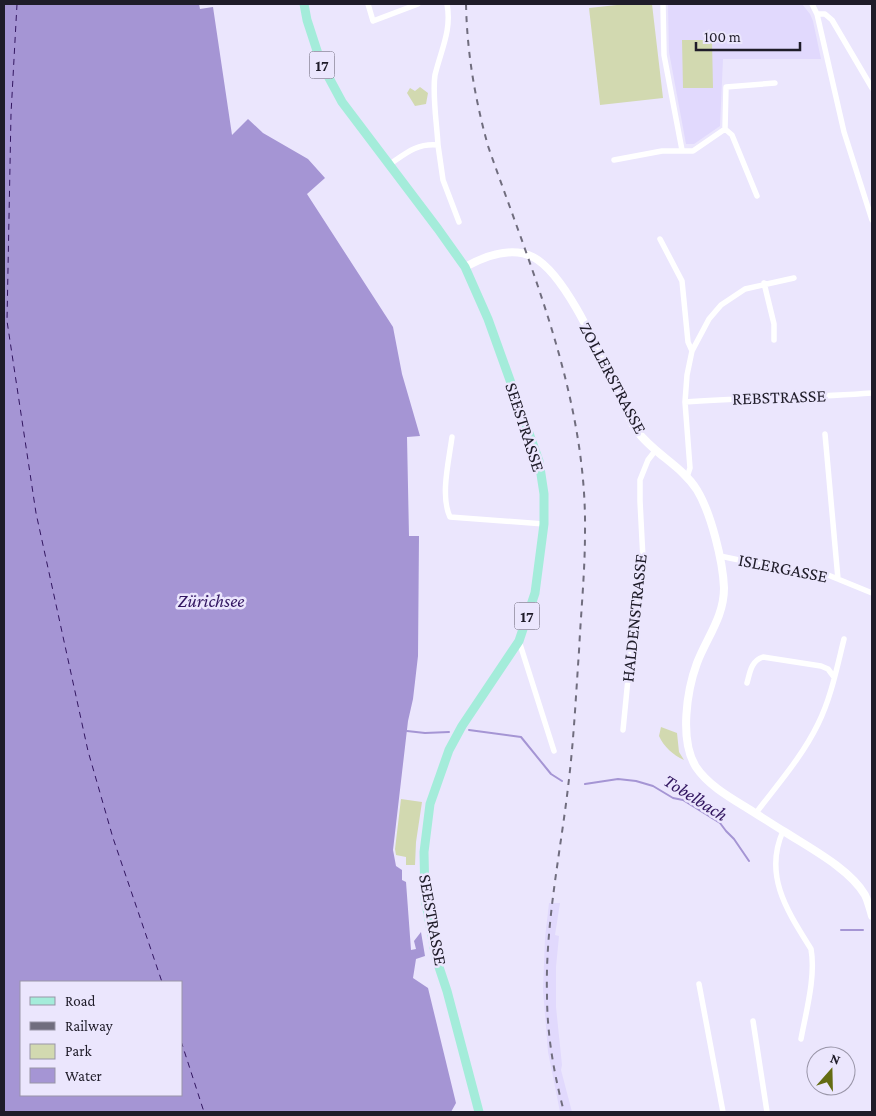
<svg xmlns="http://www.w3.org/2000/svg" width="876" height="1116" viewBox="0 0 876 1116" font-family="'Crimson Pro',serif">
<rect width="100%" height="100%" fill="#ebe6fd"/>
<path fill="#e1d9fd" d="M 668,4 L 802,4 L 810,14 L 813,21 L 821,59 L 723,59 L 720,126 L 694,144 L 686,144 L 669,52 Z
M 549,903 L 560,903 L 555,935 L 559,936 L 556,967 L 556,1007 L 562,1065 L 561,1070 L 572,1112 L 560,1112 L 548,1052 L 543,990 L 545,938 Z"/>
<path fill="#d2d9b0" d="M 626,4 L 652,4 L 663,98 L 600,105 L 589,8 Z
M 682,40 L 712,40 L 713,88 L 683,88 Z
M 420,87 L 428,93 L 426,104 L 415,106 L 407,93 L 410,88 L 415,91 Z
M 661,727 L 677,733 L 679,752 L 684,760 C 673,755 664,747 659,736 Z
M 401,799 L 422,802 L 416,842 L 415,865 L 406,865 L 406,857 L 396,855 L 395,849 Z"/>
<path fill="#a595d4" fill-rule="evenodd" d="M 4,4 L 199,4 L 200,9 L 213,7 L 232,135 L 248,119 L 263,133 L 308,159 L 325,178 L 307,194 L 393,327 L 402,374 L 420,436 L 407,437 L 409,536 L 419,536 L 418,656 L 413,699 L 408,721 L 393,850 L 396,866 L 402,870 L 402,880 L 406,882 L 411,950 L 416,949 L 414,941 L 421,932 L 425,956 L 416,959 L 413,978 L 428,988 L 456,1103 L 451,1112 L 4,1112 ZM 181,982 L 181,1095 L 21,1095 L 21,982 Z"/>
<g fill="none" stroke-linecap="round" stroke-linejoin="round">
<path stroke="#a595d4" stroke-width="2" d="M 469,730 L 521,737 L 551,774 L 562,781
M 407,731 L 425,733 L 449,732
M 585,784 L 618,779 L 636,781 L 653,786 L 673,798 L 683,800 L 720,823 L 726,831 L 734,839 L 749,861
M 841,930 L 863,930"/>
<path stroke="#321660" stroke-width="1" stroke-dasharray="6 5" stroke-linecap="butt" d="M 17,4 L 11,114 L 7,321 L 36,513 L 88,751 L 113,838 L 162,982
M 181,1041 L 204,1112"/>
<path stroke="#fff" stroke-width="5.5" d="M 368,4 L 373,21 L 418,4
M 663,4 L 664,55 L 682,150
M 812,4 L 817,14 L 844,132 L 872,220
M 817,14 L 825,14 L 832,20 L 872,88
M 725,129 L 726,87 L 775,83
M 725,129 L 732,135 L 757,196
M 438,145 C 437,125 432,94 435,75 C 441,50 452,30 447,4
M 614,160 L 662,151 L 693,151 L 725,129
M 390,164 C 406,153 417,143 438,145 L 443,180 L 459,222
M 660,239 L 682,281 L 688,342 L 692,351
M 764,283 L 774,324 L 774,340
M 685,402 C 747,397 810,398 872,393
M 825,434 L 838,579
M 452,437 C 449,460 440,496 450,517 L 544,524
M 687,477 L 690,468 L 685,402 L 687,375 L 692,351 L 709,319 L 721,305 L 745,289 L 794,278
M 720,556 L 763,565 L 828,575 L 872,593
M 519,641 L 554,751
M 747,683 C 750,672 751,661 763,657 L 821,666 L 828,669 L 834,677
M 623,730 L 631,648 L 643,559 L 640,501 L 640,480 L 648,460 L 655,451
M 756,813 C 777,785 802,757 818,724 C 831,698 837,667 844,639
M 783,831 C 763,876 788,912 811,949 C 816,976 806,1012 801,1039
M 699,984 L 723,1112
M 753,1021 L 767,1112"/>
<path stroke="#fff" stroke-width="8" d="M 465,267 C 485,256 511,246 533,257 C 568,275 604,364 621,399 C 626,410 630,422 637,431 C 654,454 682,466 697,490 C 711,513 723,561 724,588 C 724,617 707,637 697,663 C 687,690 679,740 696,767 C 708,785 729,797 747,808 C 760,816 772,824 785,832 C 810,848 850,869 865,895 C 868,901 870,909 872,916"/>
<path stroke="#a4ecda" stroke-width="9" d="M 304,4 L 307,20 L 321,63 L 342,102 L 438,229 L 465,267 L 488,319 L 539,461 L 544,494 L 544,524 L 535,593 L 519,641 L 462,726 L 449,750 L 430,804 L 424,852 L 425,898 L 436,958 L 447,991 L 479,1112"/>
<path stroke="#706d7e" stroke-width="2" stroke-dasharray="6 6" stroke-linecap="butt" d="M 466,4 C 467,53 475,99 488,146 C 532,272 587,398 585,532 C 585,572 581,611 579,651 C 576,694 574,736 569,779 C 561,851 545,923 547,995 C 547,1035 554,1074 564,1112"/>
</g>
<g text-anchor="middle" stroke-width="5" stroke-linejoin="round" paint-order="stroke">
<g fill="#ebe6fd" stroke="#5c5969" stroke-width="1">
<rect x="309.5" y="51.5" width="25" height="27" rx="4"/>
<rect x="514.5" y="602.5" width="25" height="27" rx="4"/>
</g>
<g font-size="16" font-weight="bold" fill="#1f1c29">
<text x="322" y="71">17</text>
<text x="527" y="622">17</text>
</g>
<g font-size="18" fill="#1f1c29" stroke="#ebe6fd">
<text transform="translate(613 378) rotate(62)" y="6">ZOLLERSTRASSE</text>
<text transform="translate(779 397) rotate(-2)" y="6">REBSTRASSE</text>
<text transform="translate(525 427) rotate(72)" y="6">SEESTRASSE</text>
<text transform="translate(783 568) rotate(11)" y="6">ISLERGASSE</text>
<text transform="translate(634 618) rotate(-84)" y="6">HALDENSTRASSE</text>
<text transform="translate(433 920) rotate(80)" y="6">SEESTRASSE</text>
</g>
<g font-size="19" font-style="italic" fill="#321660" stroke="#ebe6fd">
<text x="211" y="607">Zürichsee</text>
<text transform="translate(696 797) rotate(32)" y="7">Tobelbach</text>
</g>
</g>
<rect width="876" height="1116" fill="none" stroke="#1f1c29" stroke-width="10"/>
<rect x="20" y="981" width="162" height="115" fill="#ebe6fd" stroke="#9995a8"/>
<rect x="30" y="997" width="25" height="8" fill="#a4ecda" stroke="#9995a8"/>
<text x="65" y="1006" font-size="15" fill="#1f1c29">Road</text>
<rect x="30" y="1022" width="25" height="8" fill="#706d7e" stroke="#9995a8"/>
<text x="65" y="1031" font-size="15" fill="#1f1c29">Railway</text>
<rect x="30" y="1044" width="25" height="15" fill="#d2d9b0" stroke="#9995a8"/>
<text x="65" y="1056" font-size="15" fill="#1f1c29">Park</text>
<rect x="30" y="1068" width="25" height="15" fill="#a595d4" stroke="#9995a8"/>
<text x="65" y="1081" font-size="15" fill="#1f1c29">Water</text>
<g transform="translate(831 1071) rotate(20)"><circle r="24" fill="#ebe6fd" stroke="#9995a8"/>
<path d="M0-4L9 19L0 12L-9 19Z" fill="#646c12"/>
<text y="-8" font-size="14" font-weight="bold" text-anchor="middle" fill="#1f1c29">N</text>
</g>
<path d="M696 42v8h104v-8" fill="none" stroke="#1f1c29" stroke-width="2.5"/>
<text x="704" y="42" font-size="15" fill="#1f1c29" stroke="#ebe6fd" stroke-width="4" paint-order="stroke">100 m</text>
</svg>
